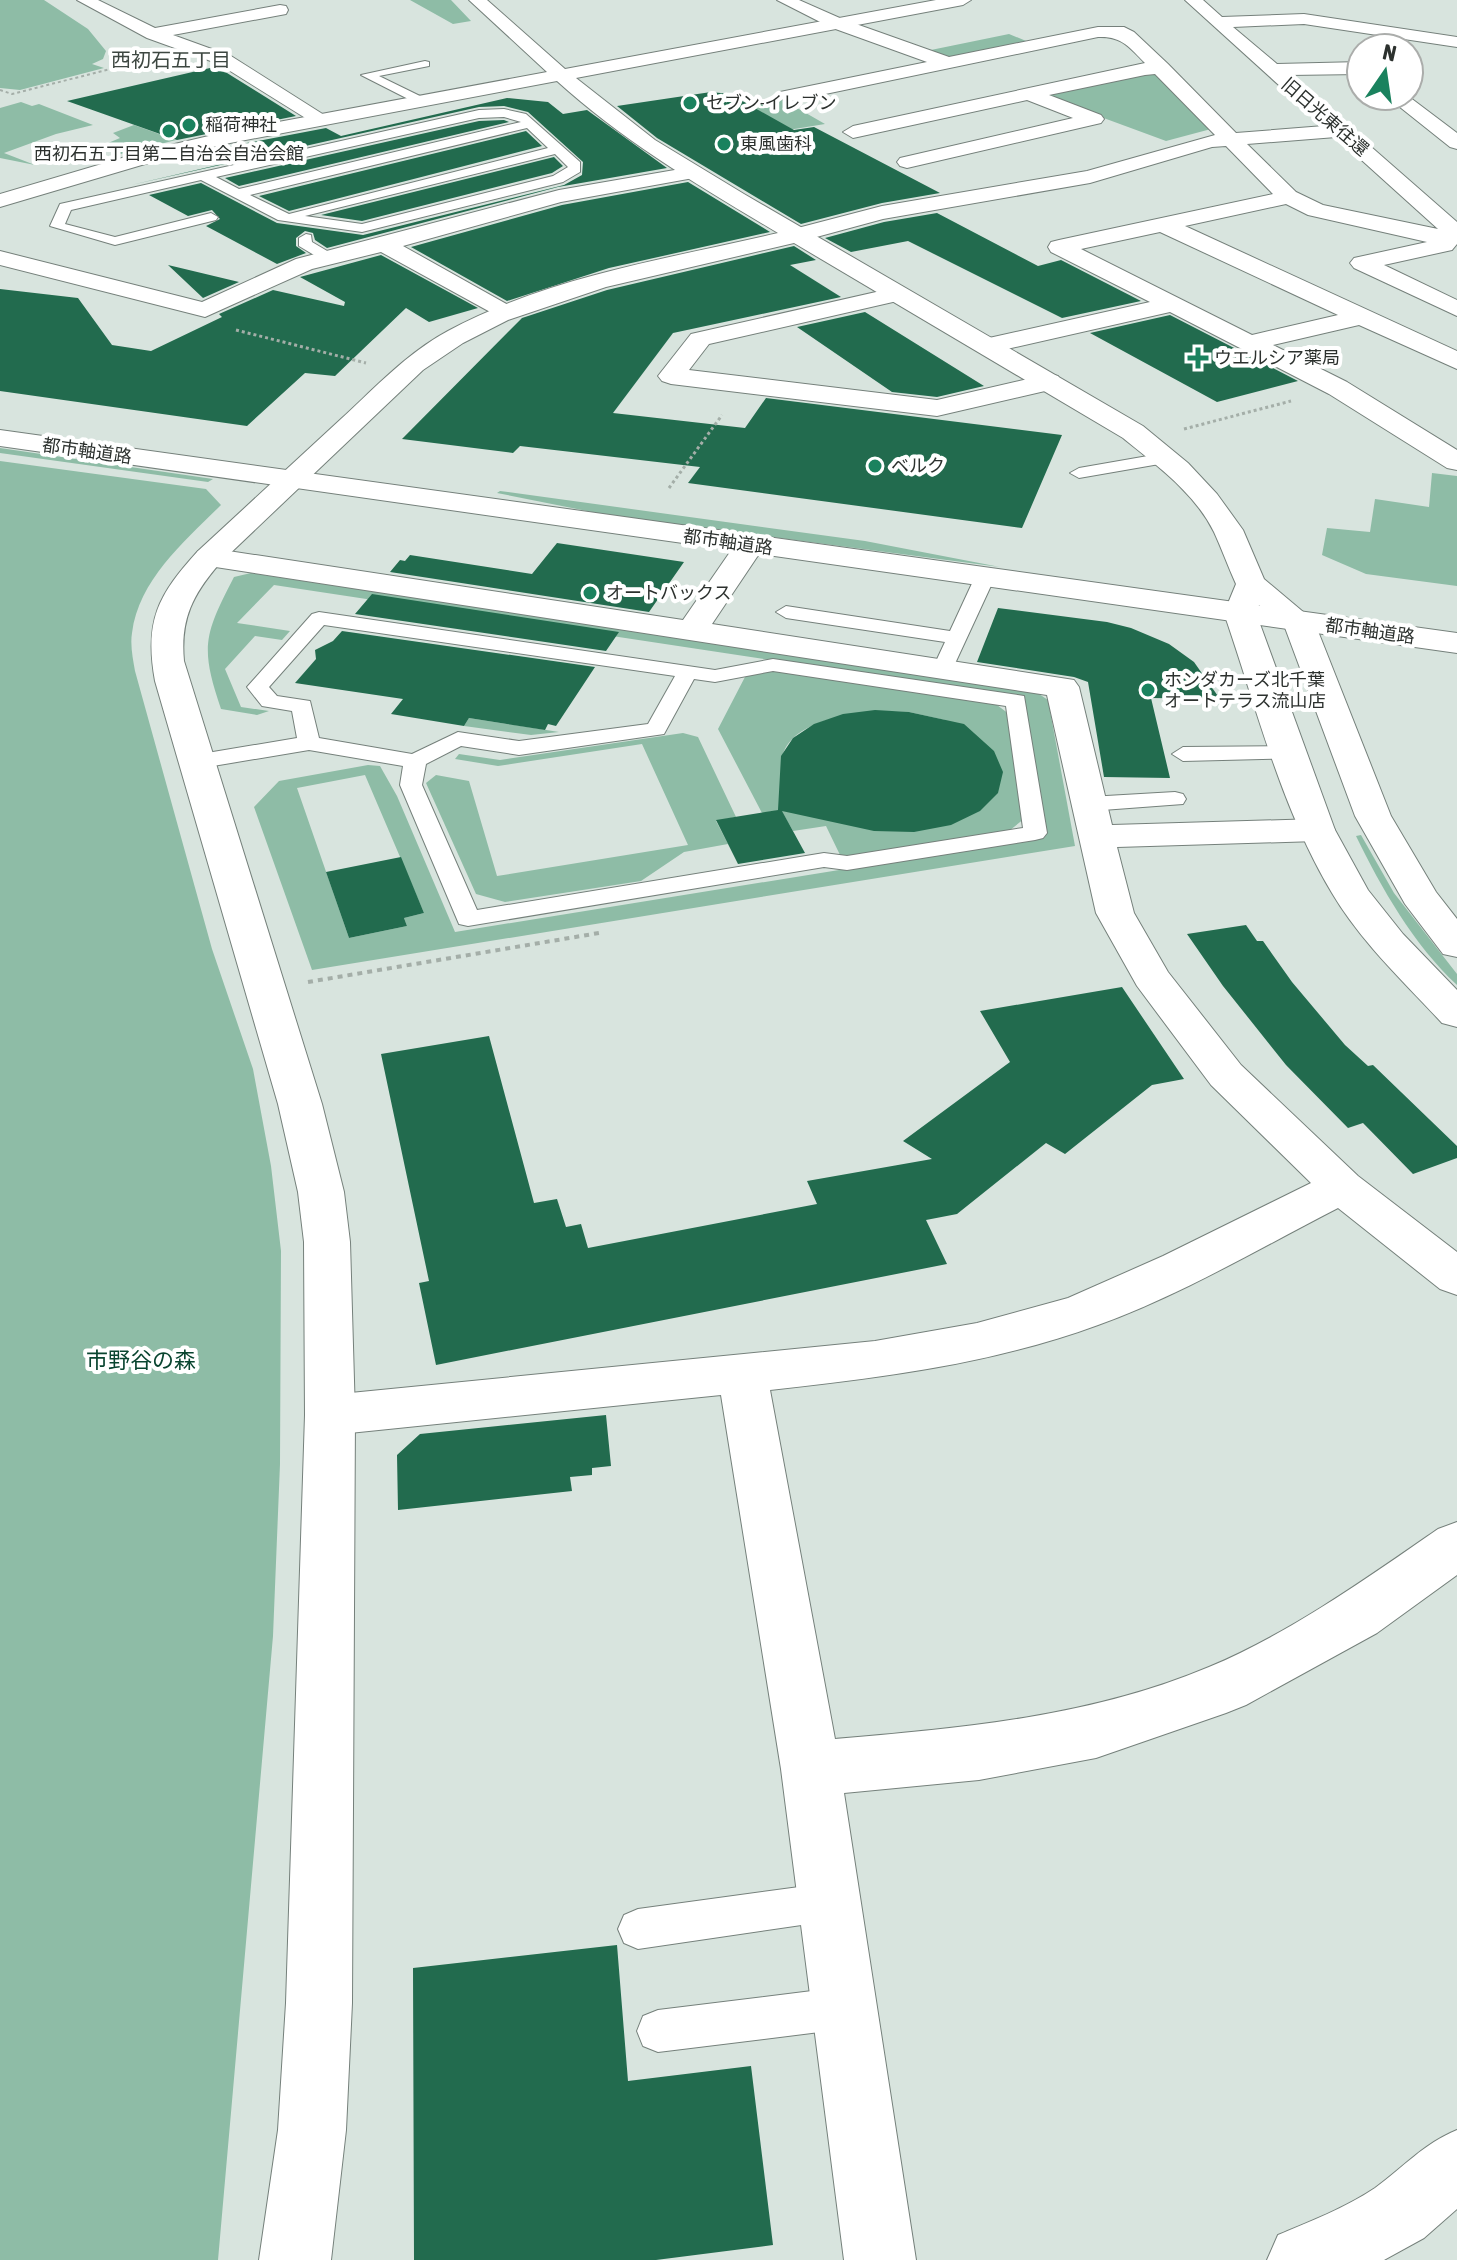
<svg xmlns="http://www.w3.org/2000/svg" width="1457" height="2260" viewBox="0 0 1457 2260" font-family="'Asap Condensed','Noto Sans JP',sans-serif">
<rect width="100%" height="100%" fill="#d8e4de"/>
<path fill="#8ebca6" fill-rule="evenodd" d="M 0,0 L 44,0 L 88,29 L 106,51 L 103,59 L 92,64 L 104,68 L 20,90 L 0,88 Z
M 410,0 L 451,0 L 471,21 L 453,24 Z
M 1009,34 L 1031,43 L 953,58 L 926,51 Z
M 1140,73 L 1157,74 L 1211,129 L 1166,141 L 1044,96 L 1044,94 Z
M 778,97 L 825,124 L 726,140 L 681,112 Z
M 21,102 L 32,106 L 39,104 L 93,125 L 56,134 L 4,153 L 35,165 L 0,158 L 0,108 Z
M 134,125 L 176,140 L 121,154 L 101,146 L 120,138 L 113,133 Z
M 0,448 L 213,479 L 208,482 L 0,453 Z
M 0,461 L 206,489 L 221,505 C 185,541 139,579 132,633 C 130,645 133,659 135,671 L 212,949 L 253,1069 L 271,1166 L 281,1251 L 280,1464 L 273,1636 L 218,2260 L 0,2260 Z
M 1432,473 L 1457,476 L 1457,586 L 1366,574 L 1322,555 L 1327,528 L 1370,532 L 1375,499 L 1429,507 Z
M 500,491 L 865,541 L 1000,567 L 612,516 L 497,493 Z
M 251,573 L 1036,692 L 1048,700 L 1075,846 L 312,970 L 254,807 L 279,781 L 368,765 L 380,766 L 397,796 L 455,932 L 1043,837 L 1022,698 L 274,585 L 237,623 L 290,631 L 282,640 L 255,636 L 225,669 L 241,707 L 269,711 L 257,715 L 221,709 C 200,647 204,635 234,577 ZM 365,775 L 424,913 L 404,918 L 407,926 L 349,938 L 297,788 Z
M 771,670 L 993,702 L 1009,714 L 1025,818 L 1009,831 L 841,857 L 826,826 L 793,831 L 781,810 L 762,813 L 718,729 L 746,675 ZM 875,711 L 909,712 L 945,720 L 789,794 C 758,731 828,716 875,711 Z
M 469,718 L 559,732 L 531,735 L 464,726 Z
M 683,733 L 698,737 L 736,817 L 716,821 L 728,844 L 684,852 L 641,881 L 505,902 L 476,894 L 426,783 L 436,775 L 469,781 L 497,876 L 688,845 L 642,744 L 498,766 L 455,759 L 459,754 L 500,760 Z
M 1361,835 L 1394,893 L 1457,974 L 1457,985 C 1413,944 1382,889 1356,836 Z"/>
<path fill="#226b4e" d="M 210,68 L 227,73 L 296,116 L 177,140 L 67,101 Z
M 711,92 L 730,94 L 794,130 L 814,127 L 940,193 L 882,203 L 801,224 L 657,138 L 617,106 Z
M 507,98 L 548,102 L 563,114 L 587,110 L 667,168 L 558,187 L 327,248 L 315,240 L 313,233 L 305,231 L 296,238 L 296,246 L 306,253 L 277,264 L 206,226 L 220,219 L 212,210 L 188,216 L 149,195 L 201,183 L 277,223 L 363,235 L 564,185 L 582,175 L 583,162 L 528,112 L 504,106 L 479,107 L 131,185 L 235,161 L 208,151 L 231,146 L 326,128 L 341,136 Z
M 504,120 L 509,122 L 239,186 L 225,178 L 479,121 Z
M 526,131 L 542,146 L 289,211 L 259,196 Z
M 554,157 L 563,166 L 552,173 L 362,221 L 321,215 Z
M 688,182 L 770,232 L 609,268 L 507,301 L 411,247 L 562,205 Z
M 937,213 L 1038,266 L 1061,260 L 1141,301 L 1062,318 L 908,241 L 851,252 L 825,238 L 884,222 Z
M 794,246 L 816,260 L 790,265 L 841,297 L 673,333 L 613,413 L 745,428 L 766,398 L 1062,435 L 1022,528 L 688,483 L 700,467 L 520,446 L 513,453 L 402,439 L 522,318 L 607,290 Z
M 381,255 L 478,308 L 429,322 L 406,308 L 335,376 L 305,373 L 247,426 L 0,391 L 0,289 L 78,298 L 112,345 L 151,351 L 222,317 L 219,314 L 273,290 L 344,306 L 345,302 L 300,277 Z
M 168,265 L 239,282 L 203,298 Z
M 865,312 L 984,386 L 937,397 L 892,392 L 797,327 Z
M 1170,315 L 1298,381 L 1217,402 L 1090,333 Z
M 557,543 L 684,562 L 649,612 L 390,572 L 400,560 L 405,561 L 410,555 L 532,574 Z
M 372,594 L 619,632 L 606,651 L 355,614 Z
M 998,608 L 1107,622 L 1131,628 L 1169,644 L 1194,662 L 1220,699 L 1151,698 L 1170,778 L 1104,777 L 1088,682 L 1074,677 L 977,662 Z
M 342,631 L 595,667 L 556,726 L 548,724 L 545,730 L 469,718 L 464,726 L 391,714 L 403,699 L 295,683 L 316,659 L 315,650 L 333,641 Z
M 875,710 L 909,712 L 964,724 L 994,751 L 1003,772 L 998,793 L 980,811 L 951,825 L 914,832 L 874,831 L 782,811 L 805,853 L 738,864 L 716,820 L 778,810 L 781,756 L 793,738 L 814,724 L 843,714 Z
M 401,857 L 424,913 L 404,918 L 407,926 L 349,938 L 326,872 Z
M 1246,925 L 1257,941 L 1263,941 L 1292,982 L 1345,1045 L 1368,1066 L 1373,1065 L 1457,1146 L 1457,1158 L 1413,1174 L 1363,1123 L 1348,1128 L 1286,1065 L 1223,986 L 1187,934 Z
M 1122,987 L 1184,1079 L 1152,1085 L 1065,1154 L 1046,1143 L 957,1214 L 926,1220 L 947,1264 L 436,1365 L 419,1283 L 429,1281 L 381,1054 L 489,1036 L 534,1203 L 557,1199 L 566,1227 L 581,1224 L 588,1248 L 817,1204 L 807,1181 L 932,1159 L 903,1141 L 1010,1062 L 980,1011 Z
M 606,1415 L 611,1466 L 592,1468 L 592,1475 L 570,1477 L 572,1491 L 398,1510 L 397,1455 L 420,1434 Z
M 617,1945 L 628,2081 L 751,2066 L 773,2245 L 656,2260 L 414,2260 L 413,1968 Z"/>
<g fill="none" stroke-linecap="round" stroke-linejoin="round">
<defs>
<path id="service" d="M 425,61 L 429,62 L 429,66 L 379,76 L 424,98 L 426,101 L 420,105 L 361,75 Z
M 504,109 L 526,114 L 580,162 L 580,172 L 563,182 L 362,232 L 278,220 L 201,180 L 71,210 L 65,224 L 115,237 L 211,213 L 218,217 L 216,220 L 115,245 L 50,226 L 60,204 L 479,110 ZM 504,117 L 521,122 L 239,189 L 216,177 L 479,118 ZM 527,128 L 548,148 L 289,214 L 250,195 ZM 555,154 L 568,167 L 553,176 L 362,224 L 305,216 Z
M 306,234 L 311,235 L 312,242 L 334,255 L 334,261 L 324,261 L 299,246 L 299,238 Z
M 1165,453 L 1171,454 L 1174,458 L 1171,462 L 1079,478 L 1070,473 L 1079,468 Z
M 985,571 L 995,577 L 952,670 L 942,676 L 932,670 L 945,642 L 786,618 L 776,612 L 786,606 L 950,631 L 975,577 Z
M 319,612 L 715,670 L 773,659 L 1024,696 L 1047,833 L 1043,838 L 1035,840 L 847,870 L 824,867 L 468,926 L 459,924 L 400,785 L 403,766 L 309,750 L 195,769 L 184,762 L 195,755 L 297,738 L 292,711 L 262,706 L 247,687 L 312,614 ZM 324,625 L 675,676 L 648,724 L 519,741 L 458,732 L 412,754 L 319,738 L 310,701 L 277,696 L 269,687 ZM 773,671 L 1006,706 L 1023,828 L 847,856 L 824,853 L 477,910 L 422,785 L 426,764 L 461,746 L 519,755 L 664,734 L 694,679 L 715,682 Z
M 1290,746 L 1298,748 L 1301,753 L 1298,758 L 1183,761 L 1172,754 L 1183,747 Z
M 1175,792 L 1183,794 L 1186,799 L 1183,804 L 1089,811 L 1081,809 L 1078,804 L 1081,799 L 1089,797 Z
M 829,1883 L 843,1888 L 849,1902 L 843,1916 L 829,1921 L 638,1949 L 624,1943 L 618,1929 L 624,1915 L 638,1909 Z
M 844,1987 L 859,1993 L 865,2008 L 859,2023 L 844,2029 L 658,2052 L 643,2046 L 637,2031 L 643,2016 L 658,2010 Z"/>
<path id="minor" d="M 77,0 L 98,0 L 155,28 L 280,5 L 286,6 L 288,10 L 286,14 L 173,35 L 231,56 L 332,120 L 329,124 L 315,124 L 219,64 L 147,38 Z
M 777,0 L 799,0 L 842,19 L 949,57 L 1098,27 L 1124,27 L 1134,32 L 1168,64 L 1236,133 L 1324,126 L 1185,0 L 1203,0 L 1222,17 L 1304,14 L 1457,37 L 1457,47 L 1304,24 L 1233,27 L 1277,64 L 1361,62 L 1361,74 L 1289,75 L 1457,222 L 1457,244 L 1452,250 L 1384,265 L 1457,300 L 1457,316 L 1354,268 L 1350,263 L 1354,258 L 1427,242 L 1308,215 L 1286,204 L 1185,226 L 1457,351 L 1457,369 L 1359,325 L 1273,345 L 1347,382 L 1457,450 L 1457,470 L 1447,468 L 1329,394 L 1170,312 L 989,353 L 980,350 L 976,345 L 980,340 L 1150,302 L 1051,252 L 1048,247 L 1051,242 L 1059,240 L 1273,194 L 1226,146 L 1212,147 L 1090,183 L 883,219 L 798,242 L 790,240 L 787,235 L 790,230 L 882,206 L 1087,171 L 1215,135 L 1155,74 L 1145,75 L 1049,95 L 1101,115 L 1104,119 L 1101,123 L 907,168 L 900,166 L 897,162 L 900,158 L 1073,118 L 1027,100 L 853,138 L 843,132 L 853,126 L 1145,63 C 1129,47 1122,36 1098,37 L 787,102 L 777,96 L 780,92 L 927,62 L 830,27 ZM 1336,137 L 1438,229 L 1323,205 L 1296,192 L 1247,144 ZM 1160,232 L 1338,315 L 1252,335 L 1081,249 Z
M 1386,96 L 1408,96 L 1457,133 L 1457,149 L 1450,147 Z
M 692,167 L 702,173 L 699,177 L 561,202 L 403,246 L 512,307 L 515,312 L 512,317 L 503,319 L 381,252 L 312,269 L 205,317 L 0,265 L 0,251 L 202,302 L 296,259 L 559,190 Z
M 898,287 L 906,289 L 910,294 L 906,299 L 709,344 L 689,370 L 937,400 L 1049,374 L 1058,376 L 1062,382 L 1058,388 L 937,416 L 671,384 L 662,381 L 658,376 L 691,334 Z
M 750,536 L 761,539 L 765,545 L 712,624 L 1074,680 L 1079,687 L 1112,825 L 1317,819 L 1330,822 L 1335,830 L 1330,838 L 1317,841 L 1117,847 L 1134,913 L 1168,972 L 1241,1065 L 1358,1176 L 1457,1252 L 1457,1295 L 1440,1289 L 1338,1208 C 1260,1248 1181,1295 1098,1325 C 992,1364 881,1378 770,1390 L 835,1739 C 962,1728 1091,1717 1209,1667 C 1290,1633 1366,1579 1438,1529 L 1457,1522 L 1457,1575 L 1377,1633 L 1246,1705 L 1226,1713 L 1096,1758 L 979,1780 L 844,1793 L 916,2260 L 844,2260 L 781,1769 L 721,1395 L 330,1435 L 312,1429 L 305,1415 L 312,1401 L 330,1395 L 875,1341 L 977,1323 L 1068,1298 L 1163,1256 L 1311,1183 L 1211,1085 L 1137,986 L 1096,913 L 1047,695 L 209,566 L 198,563 L 194,557 L 198,551 L 209,548 L 683,620 L 739,539 Z"/>
<path id="tertiary" d="M 469,0 L 487,0 L 565,69 L 936,0 L 971,0 L 963,5 L 576,78 L 655,140 L 744,194 L 1143,426 L 1188,463 L 1217,494 L 1243,530 L 1264,579 L 1314,621 L 1391,816 L 1436,892 L 1457,919 L 1457,957 L 1443,954 L 1405,904 L 1355,816 L 1284,625 L 1259,605 L 1256,613 L 1335,830 L 1368,890 L 1403,934 L 1457,990 L 1457,1027 L 1442,1023 C 1404,982 1361,942 1332,893 C 1281,808 1256,706 1224,613 L 1236,584 C 1228,567 1222,549 1214,532 C 1195,493 1156,465 1123,438 L 794,243 L 606,287 L 508,320 L 463,343 L 423,370 L 220,563 C 193,594 180,619 184,661 L 322,1104 L 344,1192 L 350,1242 L 355,1415 L 352,2003 L 346,2130 L 331,2260 L 259,2260 L 278,2130 L 286,2003 L 305,1415 L 304,1242 L 298,1192 L 278,1104 L 155,681 C 144,621 158,595 198,551 C 246,507 293,463 341,419 C 375,388 407,353 448,331 C 550,276 667,259 778,233 C 701,187 624,142 557,81 L 230,143 L 162,159 L 0,207 L 0,194 L 149,150 L 230,131 L 547,72 Z
M 1457,2130 L 1457,2209 L 1424,2238 L 1384,2260 L 1267,2260 L 1278,2235 C 1311,2221 1345,2208 1375,2188 C 1404,2167 1423,2144 1457,2130 Z"/>
<path id="primary" d="M 0,430 L 1457,633 L 1457,653 L 0,446 Z"/>
</defs>
<use href="#service" stroke="#75807b" stroke-width="2"/>
<use href="#minor" stroke="#75807b" stroke-width="2"/>
<use href="#tertiary" stroke="#75807b" stroke-width="2"/>
<use href="#primary" stroke="#75807b" stroke-width="2"/>
<path stroke="#a4aea8" stroke-width="2" stroke-dasharray="3 3" stroke-linecap="butt" d="M 0,90 L 12,94 L 138,62"/>
<path stroke="#a4aea8" stroke-width="3" stroke-dasharray="3 3" stroke-linecap="butt" d="M 236,330 L 366,363
M 1184,429 L 1291,401
M 669,488 L 722,415"/>
<path stroke="#a4aea8" stroke-width="4" stroke-dasharray="5 5" stroke-linecap="butt" d="M 308,982 L 599,933"/>
<use href="#service" fill="#fff" fill-rule="evenodd"/>
<use href="#minor" fill="#fff" fill-rule="evenodd"/>
<use href="#tertiary" fill="#fff" fill-rule="evenodd"/>
<use href="#primary" fill="#fff" fill-rule="evenodd"/>
</g>
<g fill="#1a825e" stroke="#fff" stroke-width="3">
<circle cx="690" cy="103" r="8"/>
<circle cx="189" cy="125" r="8"/>
<circle cx="169" cy="131" r="8"/>
<circle cx="724" cy="144" r="8"/>
<path d="M1194 346h8v8h8v8h-8v8h-8v-8h-8v-8h8z"/>
<circle cx="875" cy="466" r="8"/>
<circle cx="590" cy="593" r="8"/>
<circle cx="1148" cy="690" r="8"/>
</g>
<g text-anchor="middle" stroke-width="8" stroke-linejoin="round" paint-order="stroke">
<g font-size="18" fill="#2c312e" stroke="#fff" text-anchor="start">
<text x="706" y="109">セブン-イレブン</text>
<text x="205" y="131">稲荷神社</text>
<text x="740" y="150">東風歯科</text>
<text x="169" y="160" text-anchor="middle">西初石五丁目第二自治会自治会館</text>
<text x="1214" y="364">ウエルシア薬局</text>
<text x="891" y="472">ベルク</text>
<text x="606" y="599">オートバックス</text>
<text x="1164" y="686">ホンダカーズ北千葉<tspan x="1164" dy="21">オートテラス流山店</tspan></text>
</g>
<g font-size="18" fill="#2c312e" stroke="#fff">
<text transform="translate(1325 117) rotate(41)" y="6">旧日光東往還</text>
<text transform="translate(87 451) rotate(8)" y="6">都市軸道路</text>
<text transform="translate(728 542) rotate(8)" y="6">都市軸道路</text>
<text transform="translate(1370 631) rotate(8)" y="6">都市軸道路</text>
</g>
<g font-size="20" fill="#3d4741" stroke="#fff">
<text x="171" y="67">西初石五丁目</text>
</g>
<g font-size="22" fill="#094530" stroke="#fff">
<text x="141" y="1368">市野谷の森</text>
</g>
</g>
<g transform="translate(1385 72) rotate(13)"><circle r="38" fill="#ffffff" stroke="#abadab" stroke-width="2"/>
<path d="M0-6L14 30L0 20L-14 30Z" fill="#1a825e"/>
<text y="-12" font-size="22" font-weight="bold" text-anchor="middle" fill="#2c312e">N</text>
</g>
</svg>
